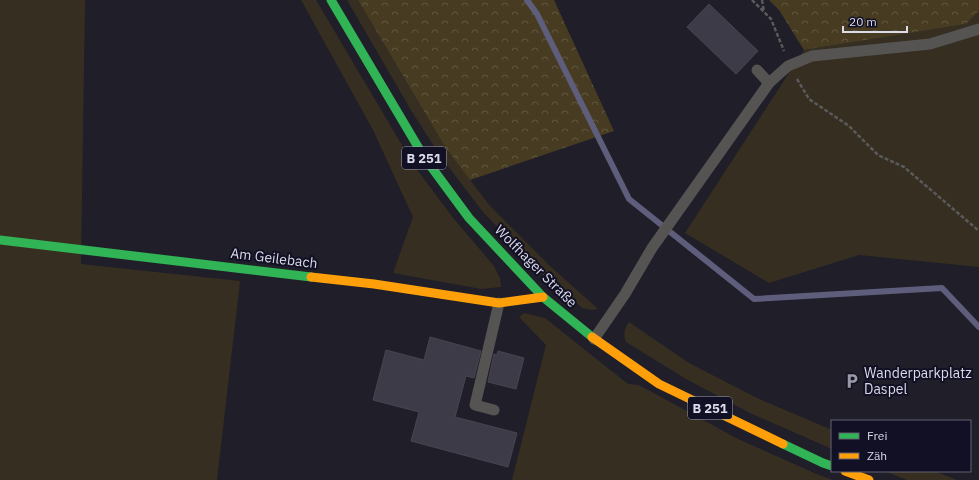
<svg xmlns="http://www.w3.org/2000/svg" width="979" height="480" viewBox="0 0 979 480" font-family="'IBM Plex Sans',sans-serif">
<defs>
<pattern id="forest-crowns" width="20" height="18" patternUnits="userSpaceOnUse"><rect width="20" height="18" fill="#473b21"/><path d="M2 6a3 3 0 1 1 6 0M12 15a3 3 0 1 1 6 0" fill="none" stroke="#615741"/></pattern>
</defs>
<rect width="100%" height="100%" fill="#1f1e29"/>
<path fill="#362f21" d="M 0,0 L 85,0 L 81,264 L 240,281 L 217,480 L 0,480 Z
M 301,0 L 316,0 L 415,167 L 454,219 L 494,266 L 500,278 L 501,287 L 481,289 L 393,273 L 413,217 L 373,130 Z
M 347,0 L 358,0 L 445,147 L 490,206 L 551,267 L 598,309 L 592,310 L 582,308 L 542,274 L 483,212 L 441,157 L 412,112 Z
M 979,11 L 979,267 L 859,255 L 769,283 L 685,233 L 804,50 L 966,24 Z
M 524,313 L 545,318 L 628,384 L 639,385 L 738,439 L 819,475 L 833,480 L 512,480 L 546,345 L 519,317 Z
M 629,322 L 689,363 L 759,399 L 832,430 L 832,449 L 750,413 L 686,379 L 626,342 C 623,334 624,329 629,322 Z
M 885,471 L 934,471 L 957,480 L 907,480 Z"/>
<path fill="url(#forest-crowns)" d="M 358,0 L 554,0 L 614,131 L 470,180 L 445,147 Z
M 769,0 L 979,0 L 979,11 L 966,24 L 804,50 L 779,10 Z"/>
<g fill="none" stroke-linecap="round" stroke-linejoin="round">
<path stroke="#5e5d7b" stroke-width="6" d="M 527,0 L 537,14 L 629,199 L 754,299 L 942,288 L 979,327"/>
</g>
<path fill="#3c3b47" stroke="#474650" d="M 709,4 L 758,51 L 736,74 L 687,27 Z
M 430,337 L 481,351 L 474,378 L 466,376 L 455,417 L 517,433 L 508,467 L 411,441 L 419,412 L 373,400 L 386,350 L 424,360 Z
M 498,351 L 524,358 L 516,389 L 488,382 L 494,354 L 497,355 Z"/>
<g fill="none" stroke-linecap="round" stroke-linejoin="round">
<path stroke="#5a5a5b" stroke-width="2.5" stroke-dasharray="4 2" stroke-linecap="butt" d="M 752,0 L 771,19 L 784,51
M 762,0 L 764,12
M 797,79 L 809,99 L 849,126 L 878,155 L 904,167 L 979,231"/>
<path stroke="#565453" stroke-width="11" d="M 757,70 L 769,83
M 594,339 L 625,294 L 652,248 L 769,83 L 788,66 L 812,56 L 930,44 L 979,29
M 494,410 L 475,405 L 499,303"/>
<path stroke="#30b455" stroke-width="9" d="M 331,0 L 424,157 L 469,218 L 543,297 L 592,337
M 0,240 L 311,277
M 783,444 L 823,463 L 832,466"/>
<path stroke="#ff9f0a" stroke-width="9" d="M 311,277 L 374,284 L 499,303 L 543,297
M 592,337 L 659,384 L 783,444
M 845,471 L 869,480"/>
</g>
<defs>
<symbol id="parking-bare" viewBox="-9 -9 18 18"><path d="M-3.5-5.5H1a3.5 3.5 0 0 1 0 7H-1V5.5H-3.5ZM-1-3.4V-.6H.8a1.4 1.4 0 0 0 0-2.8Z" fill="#9999a6" stroke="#121024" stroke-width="2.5" paint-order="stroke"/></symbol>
</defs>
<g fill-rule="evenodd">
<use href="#parking-bare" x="841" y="370" width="22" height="22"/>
</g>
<g text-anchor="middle" stroke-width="4" stroke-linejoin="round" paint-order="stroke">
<g fill="#121024" stroke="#9f9eaf" stroke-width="1">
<rect x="402" y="147" width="44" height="22" rx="3"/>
<rect x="688" y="397" width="44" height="22" rx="3"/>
</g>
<g font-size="13" font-weight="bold" fill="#dbdbea">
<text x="424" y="163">B 251</text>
<text x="710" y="413">B 251</text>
</g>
<g font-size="14" fill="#dbdbea" stroke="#121024">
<text transform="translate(274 258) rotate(7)" y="5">Am Geilebach</text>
<text transform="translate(536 266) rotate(45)" y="5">Wolfhager Straße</text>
</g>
<g font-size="14" fill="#dbdbea" stroke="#121024" text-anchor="start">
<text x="864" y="378">Wanderparkplatz<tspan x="864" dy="16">Daspel</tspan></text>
</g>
</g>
<rect x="831" y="420" width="140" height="52" fill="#121024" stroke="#626173"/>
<rect x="839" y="433" width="20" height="6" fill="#30b455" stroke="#626173"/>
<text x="867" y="440" font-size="12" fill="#dbdbea">Frei</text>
<rect x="839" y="453" width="20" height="6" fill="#ff9f0a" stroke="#626173"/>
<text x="867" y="460" font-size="12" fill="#dbdbea">Zäh</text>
<path d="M843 26v6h64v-6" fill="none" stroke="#dbdbea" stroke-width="2"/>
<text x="849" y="26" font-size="12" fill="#dbdbea" stroke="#121024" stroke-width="3" paint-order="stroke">20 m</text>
</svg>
